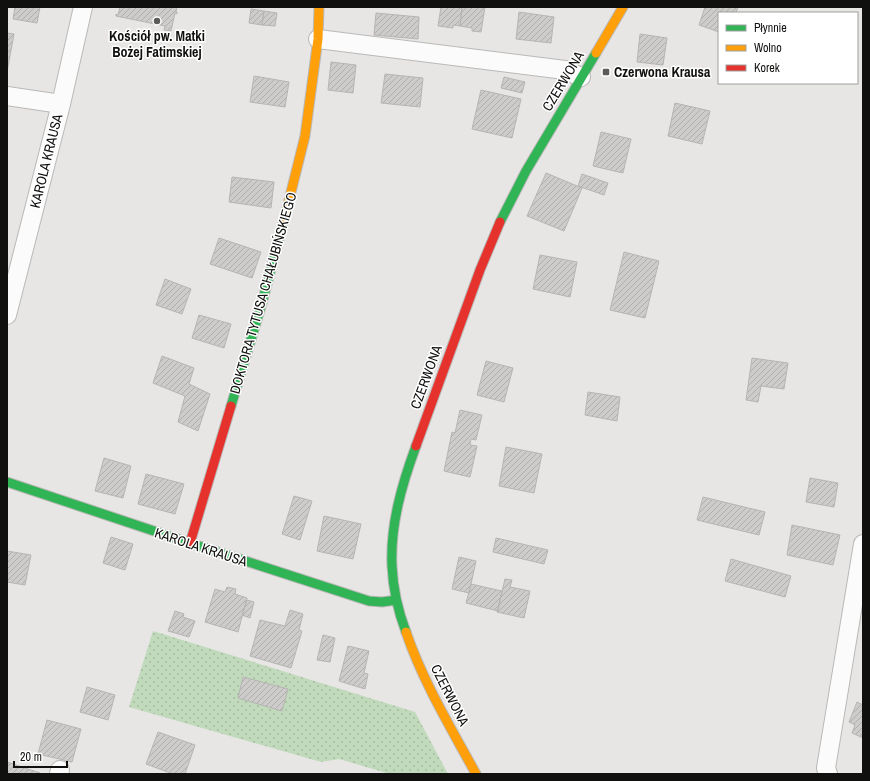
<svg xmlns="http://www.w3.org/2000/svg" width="870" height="781" viewBox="0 0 870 781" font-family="'Archivo Narrow',sans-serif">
<defs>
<pattern id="grass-dots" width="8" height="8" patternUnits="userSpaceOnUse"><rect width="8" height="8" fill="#c0dabb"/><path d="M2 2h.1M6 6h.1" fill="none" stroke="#a4baa0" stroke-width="1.8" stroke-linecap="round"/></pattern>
<pattern id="building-hatch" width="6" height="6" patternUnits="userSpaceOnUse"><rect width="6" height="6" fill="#cdcccb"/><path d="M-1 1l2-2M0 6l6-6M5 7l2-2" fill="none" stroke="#afaead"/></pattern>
</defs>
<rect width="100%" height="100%" fill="#e7e6e5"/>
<path fill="url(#grass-dots)" d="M 153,631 L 415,712 L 448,774 L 390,774 L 339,759 L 321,762 L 129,707 Z"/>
<path fill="url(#building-hatch)" stroke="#b6b4b4" d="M 15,7 L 40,7 L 37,23 L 13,19 Z
M 120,7 L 177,7 L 176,12 L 177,12 L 177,14 L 175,13 L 171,31 L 164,30 L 165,26 L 116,16 L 116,14 L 118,15 Z
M 441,7 L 462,7 L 460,26 L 453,25 L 453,28 L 438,26 Z
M 462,7 L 485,7 L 481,32 L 472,31 L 472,28 L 460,26 Z
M 705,7 L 738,7 L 736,13 L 719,13 L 719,32 L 699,25 Z
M 251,9 L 264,11 L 262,25 L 249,23 Z
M 264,11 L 277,13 L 275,26 L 262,25 Z
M 519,12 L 554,17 L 551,43 L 516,39 Z
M 376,13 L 419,17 L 418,39 L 374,35 Z
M 7,33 L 14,34 L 7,72 Z
M 640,34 L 667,38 L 663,65 L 637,62 Z
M 331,62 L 356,65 L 353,93 L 328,90 Z
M 385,74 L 423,78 L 420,107 L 381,103 Z
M 254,76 L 289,82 L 285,107 L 250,102 Z
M 504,77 L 525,82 L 522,93 L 501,88 Z
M 481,90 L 521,99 L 512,138 L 472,129 Z
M 675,103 L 710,111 L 702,144 L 668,136 Z
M 601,132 L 631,139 L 623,173 L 593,166 Z
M 546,173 L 582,188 L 564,231 L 527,216 Z
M 582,174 L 608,183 L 604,195 L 578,186 Z
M 232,177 L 274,182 L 271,208 L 229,202 Z
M 219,238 L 261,252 L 252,278 L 210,264 Z
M 624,252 L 659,261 L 645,318 L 610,310 Z
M 540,255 L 577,262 L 570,297 L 533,289 Z
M 165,279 L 191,289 L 182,314 L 156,305 Z
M 199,315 L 231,324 L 224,348 L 192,338 Z
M 162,356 L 194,368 L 189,384 L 210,394 L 198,431 L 178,422 L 185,396 L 153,383 Z
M 752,358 L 788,363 L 784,389 L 761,386 L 758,402 L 746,400 Z
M 486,361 L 513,368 L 504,402 L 477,395 Z
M 588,392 L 620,397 L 617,421 L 585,415 Z
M 460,410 L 482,415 L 476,440 L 471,439 L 470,445 L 477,446 L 470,477 L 444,471 L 452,432 L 455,433 Z
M 506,447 L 542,454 L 534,493 L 499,486 Z
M 104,458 L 131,466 L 123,498 L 95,491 Z
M 146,474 L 184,484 L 175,514 L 138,504 Z
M 810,478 L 838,483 L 834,507 L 806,502 Z
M 294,496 L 312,501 L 300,540 L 282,534 Z
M 703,497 L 765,512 L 759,535 L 697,520 Z
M 324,516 L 361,524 L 353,559 L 317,551 Z
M 792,525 L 840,535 L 833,565 L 787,555 Z
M 111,537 L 133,544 L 125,570 L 103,563 Z
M 496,538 L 548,550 L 544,564 L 493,552 Z
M 7,551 L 31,555 L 25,585 L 7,582 Z
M 459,557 L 476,561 L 469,593 L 452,589 Z
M 731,559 L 791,576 L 785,597 L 725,581 Z
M 505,579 L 512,580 L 510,587 L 530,591 L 524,618 L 497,612 Z
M 471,584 L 502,591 L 498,611 L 466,603 Z
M 227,587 L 236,589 L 235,594 L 247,598 L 238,632 L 205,622 L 215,589 L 225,592 Z
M 247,600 L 254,602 L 250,618 L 242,615 Z
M 290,610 L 303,614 L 299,630 L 302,631 L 291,668 L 250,656 L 260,620 L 285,626 Z
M 175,611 L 184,614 L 183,617 L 195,621 L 189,637 L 168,631 Z
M 323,635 L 335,638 L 330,662 L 317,660 Z
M 348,646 L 369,651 L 364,673 L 368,674 L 365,689 L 339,681 Z
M 243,677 L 288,689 L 282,711 L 238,698 Z
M 87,687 L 115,695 L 108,720 L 80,712 Z
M 857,702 L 863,705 L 863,738 L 852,733 L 855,725 L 849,722 Z
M 47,720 L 81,729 L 72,762 L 38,754 Z
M 158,732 L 195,745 L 185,774 L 173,774 L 146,764 Z
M 7,762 L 40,773 L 40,774 L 7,774 Z"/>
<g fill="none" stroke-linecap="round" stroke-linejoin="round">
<defs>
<path id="street" d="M 318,39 L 565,70 L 581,77
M 7,96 L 61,104
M 7,315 L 61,104 L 83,7
M 59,774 L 60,770
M 828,774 L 826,768 L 863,544"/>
<path id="fast" d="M 500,222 L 526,171 L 596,53
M 231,406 L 262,303 L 284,220
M 7,482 L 190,543 L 369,601 L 382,602 L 396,600
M 406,632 C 398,611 393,589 392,566 C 390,525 402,484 416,446"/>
<path id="slow" d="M 596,53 L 623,7
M 284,220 L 305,136 L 318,39 L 319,7
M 406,632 C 423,682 451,728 476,774"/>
<path id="jam" d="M 416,446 L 480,270 L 500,222
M 190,543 L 231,406"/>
</defs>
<use href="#street" stroke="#bab9b8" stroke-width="20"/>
<use href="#fast" stroke="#bab9b8" stroke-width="11"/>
<use href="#slow" stroke="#bab9b8" stroke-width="11"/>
<use href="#jam" stroke="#bab9b8" stroke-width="11"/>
<use href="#street" stroke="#fbfbfb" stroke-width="18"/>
<use href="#fast" stroke="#30b455" stroke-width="9"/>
<use href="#slow" stroke="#ff9f0a" stroke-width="9"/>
<use href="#jam" stroke="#e5322d" stroke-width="9"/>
</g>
<g fill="#5b5b5a" stroke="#fff" stroke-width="1.5">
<circle cx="157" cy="21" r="4"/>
<rect x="602" y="68" width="8" height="8" rx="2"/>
</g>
<g text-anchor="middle" stroke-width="3" stroke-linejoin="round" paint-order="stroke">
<g font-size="14" font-weight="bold" fill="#10100f" stroke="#fff">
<text x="157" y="41">Kościół pw. Matki<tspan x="157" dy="16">Bożej Fatimskiej</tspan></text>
<text x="614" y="77" text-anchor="start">Czerwona Krausa</text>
</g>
<g font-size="14" fill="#10100f" stroke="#fff">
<text transform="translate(563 81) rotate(-59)" y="5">CZERWONA</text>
<text transform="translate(46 161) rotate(-76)" y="5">KAROLA KRAUSA</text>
<text transform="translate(263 293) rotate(-74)" y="5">DOKTORA TYTUSA CHAŁUBIŃSKIEGO</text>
<text transform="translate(426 377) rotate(-70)" y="5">CZERWONA</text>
<text transform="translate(201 547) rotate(18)" y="5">KAROLA KRAUSA</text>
<text transform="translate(450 695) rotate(63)" y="5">CZERWONA</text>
</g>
</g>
<rect width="870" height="781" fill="none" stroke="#10100f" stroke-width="16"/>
<rect x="718" y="12" width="140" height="72" fill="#ffffff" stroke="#9f9f9f"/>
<rect x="726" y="25" width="20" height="6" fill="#30b455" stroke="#9f9f9f"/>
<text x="754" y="32" font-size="12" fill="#10100f">Płynnie</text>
<rect x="726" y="45" width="20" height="6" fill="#ff9f0a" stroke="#9f9f9f"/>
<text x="754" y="52" font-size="12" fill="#10100f">Wolno</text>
<rect x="726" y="65" width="20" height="6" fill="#e5322d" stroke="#9f9f9f"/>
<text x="754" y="72" font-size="12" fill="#10100f">Korek</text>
<path d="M14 761v6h53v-6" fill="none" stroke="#10100f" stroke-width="2"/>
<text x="20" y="761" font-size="12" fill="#10100f" stroke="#ffffff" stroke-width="3" paint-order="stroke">20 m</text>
</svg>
